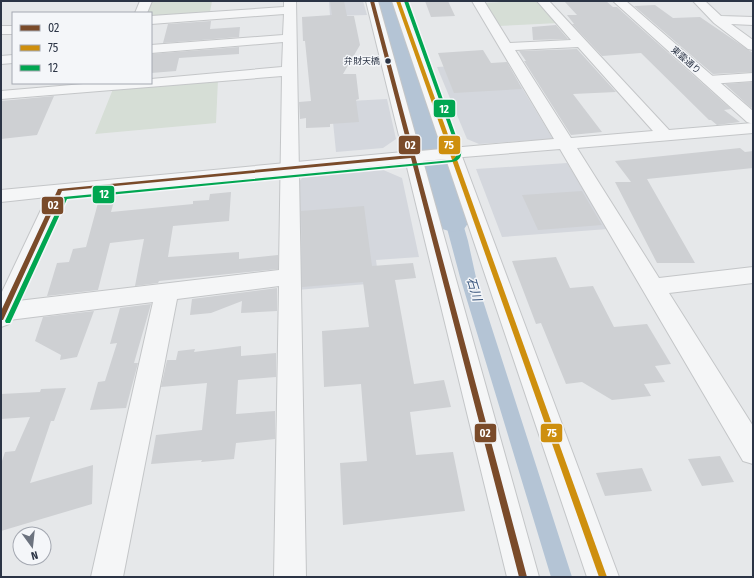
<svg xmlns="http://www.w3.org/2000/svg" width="754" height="578" viewBox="0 0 754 578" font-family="'Fira Sans Condensed','Noto Sans JP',sans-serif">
<rect width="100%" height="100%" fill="#e6e8ea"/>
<path fill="#d4d7dd" d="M 329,1 L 363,1 L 367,15 L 330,16 Z
M 507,63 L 553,139 L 479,144 L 467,139 L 437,67 Z
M 387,99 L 396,139 L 383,148 L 336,152 L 331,102 Z
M 567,163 L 608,229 L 502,237 L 476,169 Z
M 381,169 L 402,178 L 419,257 L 376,260 L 379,283 L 297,290 L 296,185 L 303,177 Z"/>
<path fill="#d6ded6" d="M 148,1 L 212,1 L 210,12 L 204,14 L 151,18 L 151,13 L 144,13 Z
M 517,1 L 538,1 L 559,23 L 498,26 L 483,3 Z
M 218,80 L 216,123 L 95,134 L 113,89 Z"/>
<path fill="#b4c4d5" d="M 380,1 L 390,1 L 414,72 L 419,100 L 428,133 L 417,134 L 401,71 Z
M 449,175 L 468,241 L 477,282 L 572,577 L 551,577 L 460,277 L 433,176 Z"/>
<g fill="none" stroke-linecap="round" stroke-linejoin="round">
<path fill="#b4c4d5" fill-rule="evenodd" d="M 376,1 L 394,1 L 469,222 L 464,229 L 453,232 L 442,229 L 437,222 Z"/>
</g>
<path fill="#ced0d3" d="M 330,1 L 344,1 L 347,16 L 354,16 L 360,45 L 343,74 L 356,74 L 359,99 L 356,100 L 359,122 L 330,124 L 330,127 L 306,128 L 306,118 L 300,119 L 299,102 L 311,101 L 305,41 L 303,41 L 302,17 L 332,15 Z
M 425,1 L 448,1 L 455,16 L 431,17 Z
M 606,1 L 613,7 L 617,7 L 731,109 L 724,110 L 740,122 L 717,125 L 711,120 L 709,120 L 641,53 L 602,56 L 572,24 L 574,24 L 567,15 L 577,15 L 565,2 Z
M 655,5 L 673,18 L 700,17 L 753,53 L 753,72 L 713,74 L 634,6 Z
M 211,21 L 210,29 L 240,27 L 239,37 L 163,43 L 168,24 Z
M 556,25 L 568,39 L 533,40 L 532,27 Z
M 239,47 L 239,54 L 179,58 L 176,71 L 151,73 L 151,54 Z
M 577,49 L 616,92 L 573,94 L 602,132 L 571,135 L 524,61 L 526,61 L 519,51 Z
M 483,50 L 491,63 L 507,62 L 522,89 L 454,93 L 438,53 Z
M 753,82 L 753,107 L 751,108 L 725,84 Z
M 54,96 L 37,135 L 1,139 L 1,101 Z
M 740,148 L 745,152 L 753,151 L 753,168 L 647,179 L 695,263 L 657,263 L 615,182 L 631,182 L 615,161 Z
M 582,191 L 602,225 L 538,230 L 522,195 Z
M 231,192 L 229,221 L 173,226 L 168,257 L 239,252 L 239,259 L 278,255 L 278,269 L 159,281 L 158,283 L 135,286 L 144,239 L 110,243 L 98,290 L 47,296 L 57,263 L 69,262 L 73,249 L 86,247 L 98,203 L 114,201 L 111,212 L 193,204 L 193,201 L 209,200 L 210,194 Z
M 364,206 L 372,266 L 413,263 L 416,278 L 395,280 L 414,384 L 444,380 L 451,407 L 410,412 L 416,455 L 453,452 L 465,511 L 343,525 L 340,463 L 367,461 L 361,384 L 324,387 L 322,331 L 369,327 L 363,282 L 302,287 L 301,211 Z
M 556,257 L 570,288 L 593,286 L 614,327 L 647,324 L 671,364 L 655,366 L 665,382 L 644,384 L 651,396 L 612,400 L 582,382 L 566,384 L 541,323 L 536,324 L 512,261 Z
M 277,288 L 277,311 L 241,313 L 242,301 L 211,313 L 190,315 L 192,299 Z
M 151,304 L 134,363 L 138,363 L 126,408 L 90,410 L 98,382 L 105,381 L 117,343 L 110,344 L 120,308 Z
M 94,311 L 77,357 L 60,360 L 61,355 L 35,341 L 43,317 Z
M 241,346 L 241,356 L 276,353 L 276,377 L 238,380 L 236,414 L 275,411 L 275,439 L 236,443 L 234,459 L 201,462 L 202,460 L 151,464 L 156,435 L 202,430 L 207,383 L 161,387 L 167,360 L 176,360 L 178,351 L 195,349 L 194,352 Z
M 66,388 L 54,421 L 51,421 L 30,483 L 93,465 L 92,504 L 1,531 L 1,464 L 5,452 L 15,451 L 30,417 L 1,419 L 1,394 L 40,392 L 41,389 Z
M 720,456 L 734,482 L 702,486 L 688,459 Z
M 642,468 L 652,491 L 605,496 L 596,473 Z"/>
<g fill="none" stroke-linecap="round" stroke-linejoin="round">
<defs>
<path id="minor" d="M 140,1 L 152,1 L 147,13 L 135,13 Z
M 284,1 L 296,1 L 306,577 L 274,577 L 279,286 L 177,299 L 123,577 L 91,577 L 153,302 L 1,321 L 1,303 L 279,270 L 282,76 L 1,99 L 1,91 L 95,83 L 151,83 L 151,79 L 282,67 L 283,42 L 151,53 L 151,45 L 283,35 L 284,14 L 151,24 L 151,16 L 284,7 Z
M 472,1 L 484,1 L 510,43 L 571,40 L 537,1 L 549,1 L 669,130 L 753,123 L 753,133 L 577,148 L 659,278 L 753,267 L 753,283 L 669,293 L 753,426 L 753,464 L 743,461 L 560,149 L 451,158 L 445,157 L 443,153 L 445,149 L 451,148 L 554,139 ZM 578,47 L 653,131 L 571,138 L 515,50 Z
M 693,1 L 705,1 L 721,16 L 753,17 L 753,25 L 731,24 L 753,40 L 753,50 L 748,49 L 714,23 Z
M 1,26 L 13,26 L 13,34 L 1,34 Z
M 13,55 L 13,63 L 1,64 L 1,56 Z
M 753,73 L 753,81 L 709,84 L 704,83 L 702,80 L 704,77 L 709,76 Z"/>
<path id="tertiary" d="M 366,1 L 378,1 L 420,151 L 442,149 L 392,1 L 404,1 L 619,577 L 587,577 L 446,159 L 423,161 L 539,577 L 507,577 L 406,163 L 67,196 L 13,318 L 9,324 L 1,327 L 1,294 L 47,197 L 1,202 L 1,190 L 403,152 Z
M 613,1 L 626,1 L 753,111 L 753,124 L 747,122 Z"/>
</defs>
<use href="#minor" stroke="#c4c6c8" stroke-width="2"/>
<use href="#tertiary" stroke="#c4c6c8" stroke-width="2"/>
<use href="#minor" fill="#f5f6f7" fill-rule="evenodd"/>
<use href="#tertiary" fill="#f5f6f7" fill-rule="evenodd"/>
<defs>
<path id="bus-1" d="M 370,1 L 374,1 L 527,577 L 519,577 L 411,158 L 62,191 L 4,318 L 3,320 L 1,320 L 1,311 L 58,189 L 410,155 Z"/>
<path id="bus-2" d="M 396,1 L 400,1 L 607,577 L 599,577 Z"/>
<path id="bus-3" d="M 404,1 L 408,1 L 461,150 C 462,157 459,161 452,162 L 67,199 L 11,321 L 10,323 L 6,323 L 5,321 L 63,197 L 452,160 C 456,158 457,155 457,150 Z"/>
</defs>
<use href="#bus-1" stroke="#f4f6f9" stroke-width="3"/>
<use href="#bus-2" stroke="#f4f6f9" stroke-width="3"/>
<use href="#bus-3" stroke="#f4f6f9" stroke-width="3"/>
<use href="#bus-1" fill="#7a4b2a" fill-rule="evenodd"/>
<use href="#bus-2" fill="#ce8f0e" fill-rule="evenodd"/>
<use href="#bus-3" fill="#00a651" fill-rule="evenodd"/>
</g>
<circle fill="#2b3445" stroke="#f4f6f9" stroke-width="1.5" cx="388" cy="61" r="3.5"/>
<g text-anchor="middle" stroke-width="3" stroke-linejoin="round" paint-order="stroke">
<g font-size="9" fill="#2b3445" stroke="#f4f6f9">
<text transform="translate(686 60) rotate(41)" y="3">東雲通り</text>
</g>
<g font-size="9" fill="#2b3445" stroke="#f4f6f9" text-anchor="end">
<text x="380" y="64">弁財天橋</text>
</g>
<g font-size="12" font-style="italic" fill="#34527a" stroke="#f4f6f9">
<text transform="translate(474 289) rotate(73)" y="4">石川</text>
</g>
</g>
<g stroke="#f4f6f9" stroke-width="1.5">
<rect x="433" y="99" width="23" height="19" rx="4" fill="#00a651"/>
<rect x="398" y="135" width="23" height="20" rx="4" fill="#7a4b2a"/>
<rect x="438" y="135" width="23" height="20" rx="4" fill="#ce8f0e"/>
<rect x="92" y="185" width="23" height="19" rx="4" fill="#00a651"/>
<rect x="41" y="196" width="23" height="19" rx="4" fill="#7a4b2a"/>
<rect x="474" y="423" width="23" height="20" rx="4" fill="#7a4b2a"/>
<rect x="540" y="423" width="23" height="20" rx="4" fill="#ce8f0e"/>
</g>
<g font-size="11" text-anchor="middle" font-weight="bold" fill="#fff">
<text x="444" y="113">12</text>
<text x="410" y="149">02</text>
<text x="449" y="149">75</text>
<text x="104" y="198">12</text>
<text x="53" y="209">02</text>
<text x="485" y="437">02</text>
<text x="552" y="437">75</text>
</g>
<rect width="754" height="578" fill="none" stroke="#2b3445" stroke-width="4"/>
<rect x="12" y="12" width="140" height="72" fill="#f4f6f9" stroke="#a4a8b1"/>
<rect x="20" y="25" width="20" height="6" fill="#7a4b2a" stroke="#a4a8b1"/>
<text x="48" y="32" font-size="12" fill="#2b3445">02</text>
<rect x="20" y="45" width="20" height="6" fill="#ce8f0e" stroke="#a4a8b1"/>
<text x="48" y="52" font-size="12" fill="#2b3445">75</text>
<rect x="20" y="65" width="20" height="6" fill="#00a651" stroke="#a4a8b1"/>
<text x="48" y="72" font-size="12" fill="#2b3445">12</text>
<g transform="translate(32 546) rotate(165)"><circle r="19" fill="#f4f6f9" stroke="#a4a8b1"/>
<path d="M0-3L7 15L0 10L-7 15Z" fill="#6c737f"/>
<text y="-6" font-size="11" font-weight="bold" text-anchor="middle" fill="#2b3445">N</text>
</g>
</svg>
